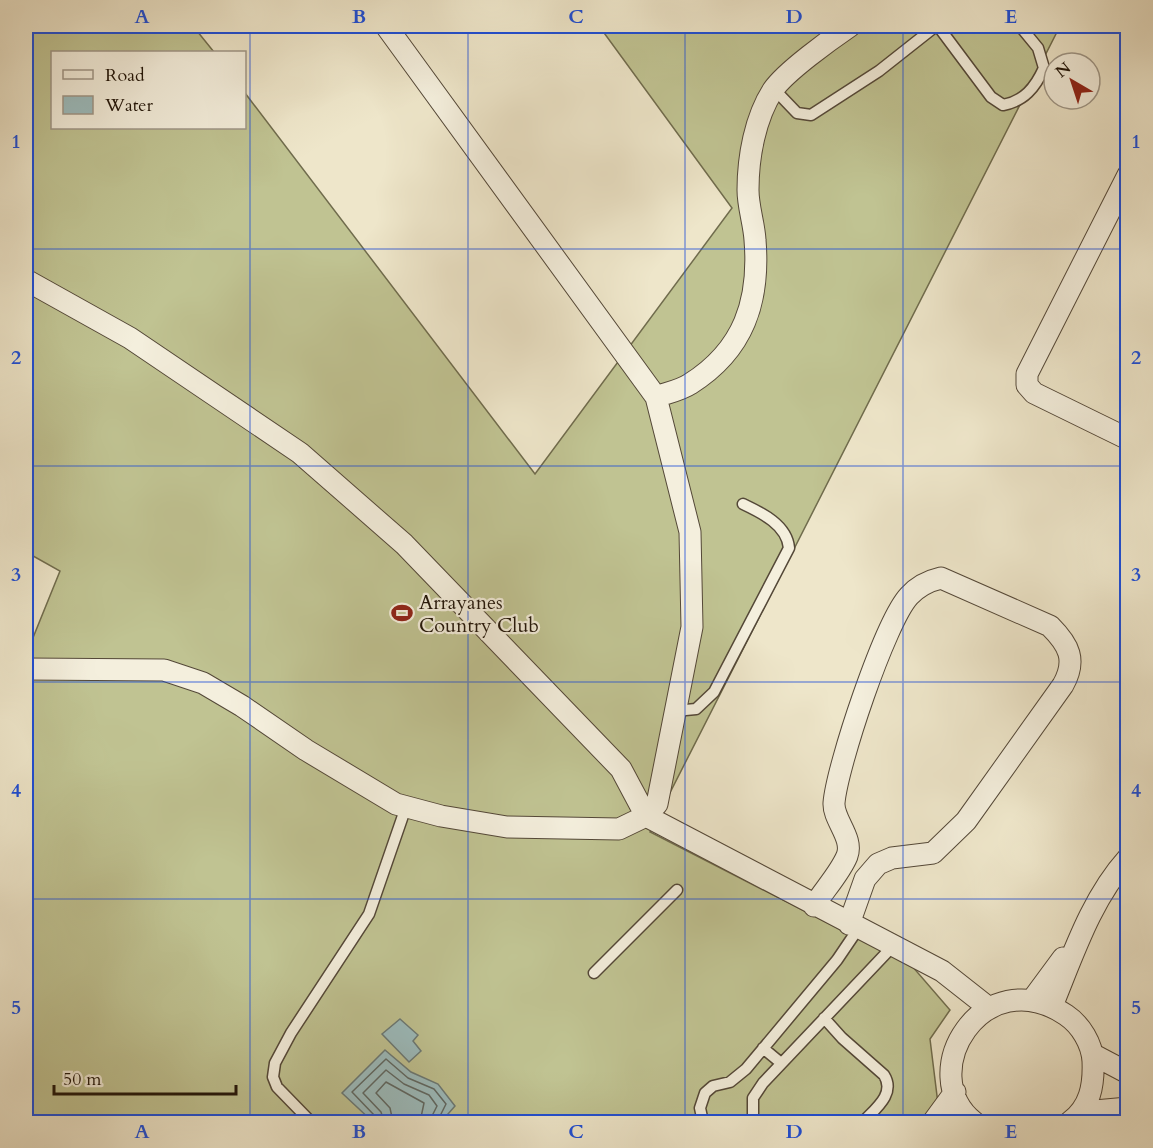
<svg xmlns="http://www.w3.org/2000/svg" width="1153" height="1148" viewBox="0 0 1153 1148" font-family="Cardo,serif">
<rect width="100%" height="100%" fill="#eee6ca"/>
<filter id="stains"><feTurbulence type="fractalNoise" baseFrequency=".00333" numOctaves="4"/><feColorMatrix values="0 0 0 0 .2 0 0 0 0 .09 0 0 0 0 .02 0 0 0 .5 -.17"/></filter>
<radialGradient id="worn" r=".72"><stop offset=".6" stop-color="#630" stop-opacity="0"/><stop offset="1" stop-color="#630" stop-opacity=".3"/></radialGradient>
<path fill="#c0c392" stroke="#706c4d" stroke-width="1.5" d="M 26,26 L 193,26 L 214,52 L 52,52 L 52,128 L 244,128 L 245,93 L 535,474 L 732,208 L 599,26 L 1060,26 L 650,832 L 912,966 L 950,1010 L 930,1039 L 940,1120 L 944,1122 L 26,1122 L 26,655 L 60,571 L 26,552 Z"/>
<path fill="#9cbdbf" stroke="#6a7976" stroke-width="1.5" d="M 400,1019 L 418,1035 L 413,1041 L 421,1051 L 409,1062 L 382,1034 Z
M 385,1050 L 411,1072 L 438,1084 L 455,1106 L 441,1122 L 373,1122 L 342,1093 Z"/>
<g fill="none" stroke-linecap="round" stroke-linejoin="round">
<path stroke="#5e6864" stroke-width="1.5" d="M 377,1122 L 375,1116 L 352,1092 L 386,1059 L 408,1078 L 434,1089 L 446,1104 L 437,1122
M 384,1122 L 381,1112 L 363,1093 L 386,1070 L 404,1084 L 429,1095 L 437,1106 L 429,1122
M 393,1122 L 390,1108 L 376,1093 L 386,1082 L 424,1103 L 420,1122"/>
<defs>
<path id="service" d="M 938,26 L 991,97 L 1003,105 C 1024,101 1035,88 1044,68 L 1038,48 L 1020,26
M 774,89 L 797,113 L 811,115 L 879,71 L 936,26
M 675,711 L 696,709 L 714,692 L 789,548 C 787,525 762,513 743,504
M 594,973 L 677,890
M 824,1018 L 842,1038 L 884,1075 C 896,1094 875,1109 863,1122
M 763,1048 L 781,1063
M 311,1122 L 277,1087 L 273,1077 L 275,1063 L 291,1033 L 369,914 L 406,807
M 703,1122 L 700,1108 L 705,1093 L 713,1086 L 730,1082 L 746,1069 L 837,960 L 858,929
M 750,1122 L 753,1116 L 753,1098 L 763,1083 L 893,946"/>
<path id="minor" d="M 1128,175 L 1027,374 L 1027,385 L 1034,393 L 1128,439
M 26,280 L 130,338 L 300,453 L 404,544 L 621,769 L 646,816 L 942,971 L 989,1008
M 656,397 C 667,393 681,390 690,384 C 744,350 760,301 755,240 C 754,223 748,207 748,190 C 748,157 755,118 773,90 C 785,72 831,39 850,26
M 26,669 L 164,670 L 203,683 L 242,706 L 306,750 L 396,804 L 441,816 L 507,827 L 619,829 L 646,816 L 657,804 L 692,627 L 690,532 L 656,397 L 386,26
M 814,906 C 824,890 840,873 847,856 C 854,838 833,820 834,803 C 837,766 885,622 909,596 C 918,586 928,581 941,578 L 1050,626 C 1069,645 1077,660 1063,685 L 966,821 L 933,853 L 892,858 L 878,864 L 865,879 L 849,924
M 1032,1000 L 1063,958
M 1052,1006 C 1073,955 1091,899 1128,858
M 1092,1054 L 1128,1073
M 1084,1112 L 1128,1108
M 933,1122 L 955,1092
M 974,1122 C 913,1074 983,959 1066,1015 C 1081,1025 1092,1044 1093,1061 C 1094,1086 1090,1107 1070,1122"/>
</defs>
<use href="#service" stroke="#544838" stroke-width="13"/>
<use href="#minor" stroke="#544838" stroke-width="23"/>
<use href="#service" stroke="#f4efdd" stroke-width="10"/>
<use href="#minor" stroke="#f4efdd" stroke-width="21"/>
</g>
<path fill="none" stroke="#1d4ed8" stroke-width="1.5" stroke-opacity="0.55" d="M 250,26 L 250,1122M 468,26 L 468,1122M 685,26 L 685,1122M 903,26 L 903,1122M 26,249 L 1128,249M 26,466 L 1128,466M 26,682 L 1128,682M 26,899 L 1128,899"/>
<defs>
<symbol id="stadium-bare" viewBox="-9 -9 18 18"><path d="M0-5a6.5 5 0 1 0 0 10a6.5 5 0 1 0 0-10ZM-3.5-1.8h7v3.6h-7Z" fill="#8f2418" stroke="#f4efdd" stroke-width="2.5" paint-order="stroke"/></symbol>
</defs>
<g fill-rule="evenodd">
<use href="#stadium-bare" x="387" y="598" width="30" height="30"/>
</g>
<g text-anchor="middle" stroke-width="4.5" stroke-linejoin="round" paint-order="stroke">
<g font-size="20" fill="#201408" stroke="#f4efdd" text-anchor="start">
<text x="419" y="609">Arrayanes<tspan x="419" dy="23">Country Club</tspan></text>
</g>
</g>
<rect width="1153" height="1148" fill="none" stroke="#eee6ca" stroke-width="66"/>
<rect x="51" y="51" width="195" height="78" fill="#f4efdd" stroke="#9f9788" stroke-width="1.5"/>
<rect x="63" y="70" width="30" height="9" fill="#f4efdd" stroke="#9f9788" stroke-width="1.5"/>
<text x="105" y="81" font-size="18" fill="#201408">Road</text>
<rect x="63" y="96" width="30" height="18" fill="#9cbdbf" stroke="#9f9788" stroke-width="1.5"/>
<text x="105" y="111" font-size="18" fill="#201408">Water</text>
<g transform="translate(1072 81) rotate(321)"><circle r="28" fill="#f4efdd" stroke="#9f9788" stroke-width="1.5"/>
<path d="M0-4.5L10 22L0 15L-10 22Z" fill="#8f2418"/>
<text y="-9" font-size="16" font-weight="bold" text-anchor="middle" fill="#201408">N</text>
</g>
<path d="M54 1085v9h182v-9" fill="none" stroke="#201408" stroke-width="3"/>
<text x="63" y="1085" font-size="18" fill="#201408" stroke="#f4efdd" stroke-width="4.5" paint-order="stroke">50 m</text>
<rect x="33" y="33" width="1087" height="1082" fill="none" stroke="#1d4ed8" stroke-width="2"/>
<g font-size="20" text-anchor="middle" font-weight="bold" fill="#1d4ed8">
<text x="142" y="23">A</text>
<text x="359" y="23">B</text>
<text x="576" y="23">C</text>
<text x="794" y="23">D</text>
<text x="1011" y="23">E</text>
<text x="16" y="148">1</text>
<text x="1136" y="148">1</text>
<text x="16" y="364">2</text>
<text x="1136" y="364">2</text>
<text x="16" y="581">3</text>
<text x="1136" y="581">3</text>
<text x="16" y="797">4</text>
<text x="1136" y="797">4</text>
<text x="16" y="1014">5</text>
<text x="1136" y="1014">5</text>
<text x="142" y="1138">A</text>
<text x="359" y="1138">B</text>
<text x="576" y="1138">C</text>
<text x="794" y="1138">D</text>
<text x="1011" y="1138">E</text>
</g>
<rect width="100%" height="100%" filter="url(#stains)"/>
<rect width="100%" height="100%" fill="url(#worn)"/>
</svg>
